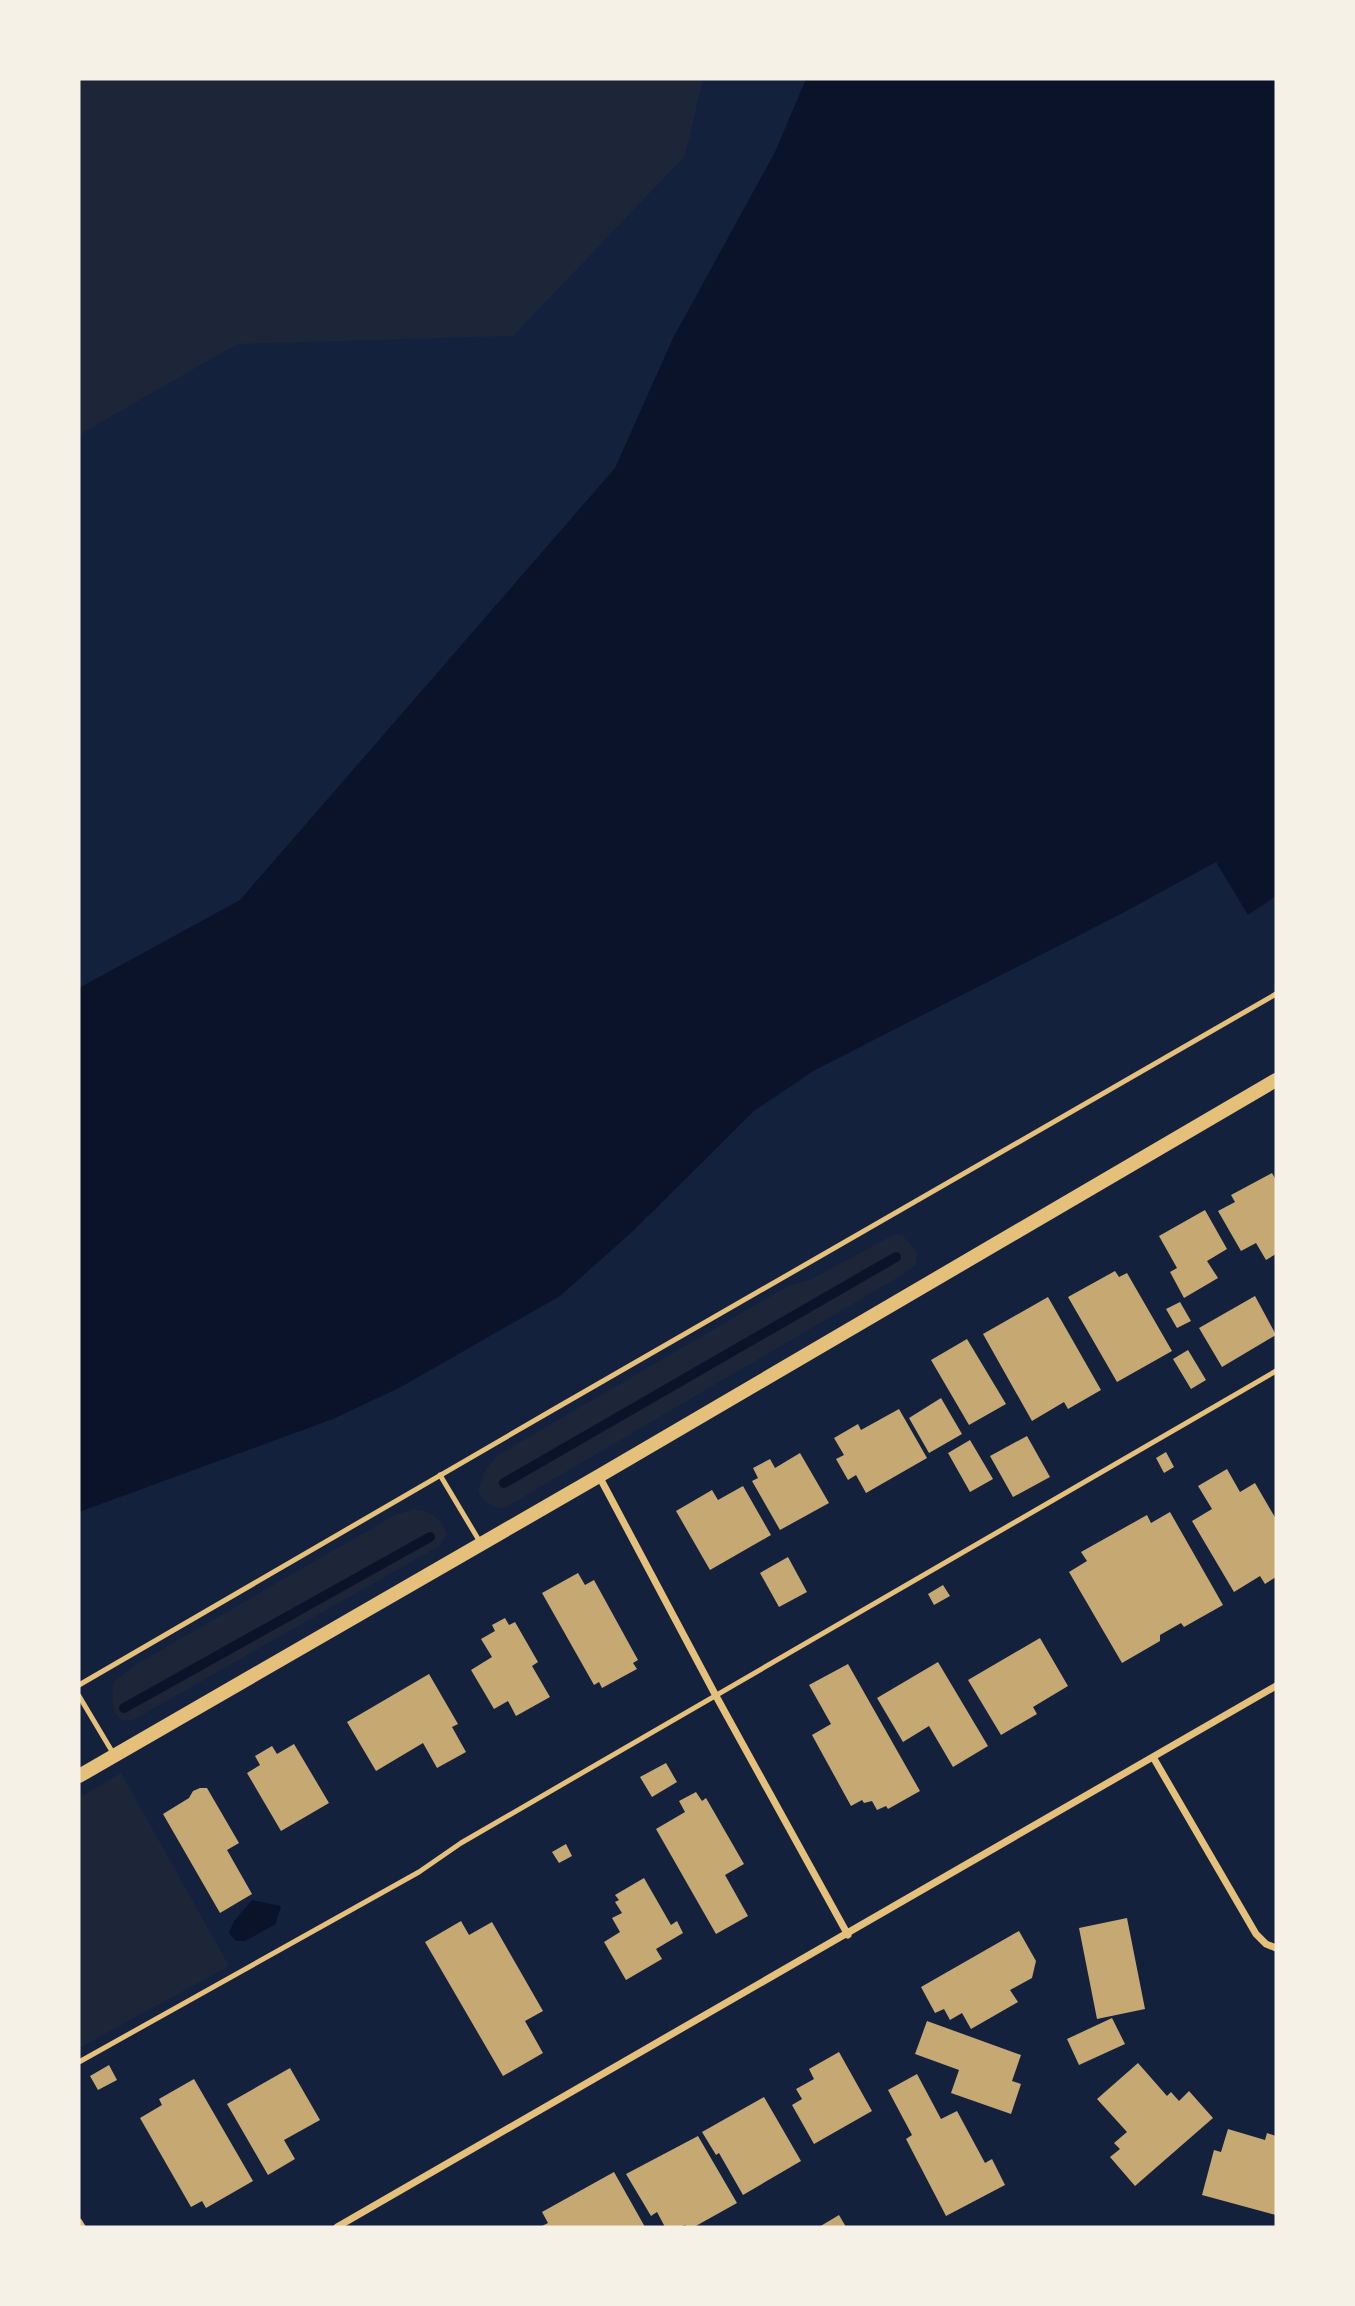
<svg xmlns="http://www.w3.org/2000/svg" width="1355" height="2306" viewBox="0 0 1355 2306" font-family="Lora,serif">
<rect width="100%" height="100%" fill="#14213d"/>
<path fill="#1d2539" d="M 79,79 L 703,79 L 685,156 L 513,336 L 237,344 L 79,435 Z
M 893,1235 L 902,1235 L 917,1252 L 916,1265 L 907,1272 L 504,1508 C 493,1508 482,1501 478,1491 L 484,1472 L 498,1455 L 788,1286 L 812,1279 Z
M 414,1509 C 429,1510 442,1519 447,1534 L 439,1546 L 137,1718 C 112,1730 110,1699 114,1682 L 135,1665 L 395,1515 Z
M 121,1773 L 229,1966 L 79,2048 L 79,1798 Z"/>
<path fill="#0b132b" d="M 806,79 L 1276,79 L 1276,896 L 1248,915 L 1216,862 L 1119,915 L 815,1070 L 754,1111 L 632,1232 L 560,1296 L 401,1387 L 333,1419 L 79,1512 L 79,988 L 240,900 L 615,468 L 673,338 L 775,152 Z
M 252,1900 L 281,1906 L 276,1924 L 245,1941 L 236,1941 L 229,1933 L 234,1921 Z"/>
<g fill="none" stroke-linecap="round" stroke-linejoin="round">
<path stroke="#0b132b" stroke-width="10" d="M 504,1483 L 896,1257
M 124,1708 L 430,1537"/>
</g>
<path fill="#c6a872" d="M 1272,1173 L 1276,1180 L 1276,1254 L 1266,1260 L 1256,1243 L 1241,1251 L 1218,1211 L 1235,1202 L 1231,1195 Z
M 1205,1210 L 1227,1249 L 1207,1261 L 1218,1278 L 1184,1298 L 1170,1272 L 1177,1268 L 1159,1236 Z
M 1115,1271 L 1119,1277 L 1127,1273 L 1172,1351 L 1117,1382 L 1068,1297 Z
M 1255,1296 L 1276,1335 L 1222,1367 L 1199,1328 Z
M 1048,1297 L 1101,1390 L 1068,1409 L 1064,1402 L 1032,1421 L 983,1334 Z
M 1180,1302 L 1191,1321 L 1177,1328 L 1166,1309 Z
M 967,1339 L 1006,1404 L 969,1425 L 931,1360 Z
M 1188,1350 L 1206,1380 L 1191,1389 L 1173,1359 Z
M 941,1398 L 962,1434 L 929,1453 L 909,1418 Z
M 899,1409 L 927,1458 L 866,1493 L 856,1475 L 848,1480 L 836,1459 L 844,1455 L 834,1438 L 858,1424 L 861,1430 Z
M 1027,1436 L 1050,1477 L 1013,1497 L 990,1456 Z
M 970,1440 L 993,1479 L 970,1492 L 948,1453 Z
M 1166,1452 L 1174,1467 L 1164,1473 L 1156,1458 Z
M 800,1453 L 829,1503 L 780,1530 L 752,1481 L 758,1478 L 753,1468 L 770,1459 L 775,1468 Z
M 1227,1469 L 1240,1492 L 1255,1483 L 1276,1519 L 1276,1577 L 1265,1584 L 1260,1576 L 1234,1592 L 1192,1521 L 1212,1509 L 1198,1486 Z
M 743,1486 L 771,1535 L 710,1570 L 676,1511 L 712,1490 L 718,1500 Z
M 1170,1512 L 1223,1605 L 1184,1627 L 1181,1623 L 1160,1635 L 1160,1641 L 1122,1663 L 1069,1572 L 1087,1561 L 1081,1552 L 1147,1515 L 1151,1523 Z
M 788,1557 L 807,1592 L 779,1607 L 760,1573 Z
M 578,1573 L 585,1585 L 594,1580 L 638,1660 L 633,1663 L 637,1669 L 602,1688 L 599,1682 L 594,1685 L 542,1593 Z
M 943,1585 L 950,1596 L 934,1605 L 928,1594 Z
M 505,1618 L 509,1625 L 515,1622 L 538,1662 L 532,1666 L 550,1697 L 516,1716 L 508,1701 L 494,1709 L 471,1670 L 492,1657 L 481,1639 L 495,1631 L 492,1625 Z
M 1040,1638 L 1068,1686 L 1033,1707 L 1037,1714 L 1001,1735 L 968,1680 Z
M 938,1662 L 988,1746 L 953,1767 L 929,1726 L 903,1742 L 877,1698 Z
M 848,1664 L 920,1791 L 888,1809 L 886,1806 L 877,1810 L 872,1801 L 864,1803 L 862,1800 L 851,1806 L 812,1735 L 831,1724 L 809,1685 Z
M 429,1674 L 458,1724 L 452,1727 L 466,1752 L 437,1768 L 423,1743 L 376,1771 L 347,1722 Z
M 294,1744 L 329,1803 L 281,1831 L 247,1773 L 260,1765 L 255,1756 L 272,1746 L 277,1754 Z
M 666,1763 L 677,1782 L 652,1797 L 640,1777 Z
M 200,1788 L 207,1788 L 239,1843 L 227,1850 L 252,1894 L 220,1913 L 163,1814 L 189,1798 L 193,1791 Z
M 696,1792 L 702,1801 L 706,1798 L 744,1864 L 725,1875 L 748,1916 L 716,1934 L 656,1829 L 685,1812 L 679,1801 Z
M 566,1844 L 572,1856 L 559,1863 L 552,1852 Z
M 644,1878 L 671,1925 L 677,1921 L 683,1933 L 656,1949 L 662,1959 L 626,1980 L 604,1942 L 620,1932 L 612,1918 L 622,1913 L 615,1902 L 619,1900 L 615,1895 Z
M 1127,1918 L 1145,2009 L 1097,2019 L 1079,1928 Z
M 461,1921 L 469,1935 L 492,1922 L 543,2011 L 525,2021 L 543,2053 L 503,2076 L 425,1942 Z
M 1019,1931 L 1036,1961 L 1032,1978 L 1010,1990 L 1018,2002 L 971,2029 L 962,2013 L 950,2020 L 944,2009 L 935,2013 L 921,1987 Z
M 1112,2018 L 1125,2044 L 1079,2065 L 1067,2039 Z
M 927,2021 L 1021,2055 L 1012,2081 L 1021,2084 L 1011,2114 L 951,2093 L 959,2070 L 915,2054 Z
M 839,2052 L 872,2111 L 814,2144 L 792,2105 L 802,2099 L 796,2089 L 814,2079 L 809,2069 Z
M 1138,2063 L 1167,2096 L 1171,2092 L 1179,2101 L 1189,2091 L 1213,2118 L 1135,2186 L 1110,2157 L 1120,2149 L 1114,2143 L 1127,2132 L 1097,2099 Z
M 109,2065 L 117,2080 L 98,2090 L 90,2076 Z
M 290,2068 L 320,2120 L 284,2140 L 295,2159 L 268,2175 L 227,2104 Z
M 917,2074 L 941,2119 L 957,2111 L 985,2163 L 992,2159 L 1005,2185 L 946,2216 L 906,2139 L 912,2135 L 888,2090 Z
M 194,2079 L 253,2181 L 206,2208 L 202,2201 L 191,2207 L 140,2118 L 162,2105 L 159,2099 Z
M 764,2097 L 801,2161 L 743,2195 L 719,2153 L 716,2155 L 702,2132 Z
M 1228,2129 L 1265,2140 L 1267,2133 L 1276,2136 L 1276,2215 L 1202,2195 L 1214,2150 L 1221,2152 Z
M 698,2136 L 737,2203 L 694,2227 L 687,2227 L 685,2225 L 681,2227 L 665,2227 L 657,2212 L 651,2216 L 626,2174 Z
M 614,2172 L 645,2227 L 540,2227 L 548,2223 L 542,2212 Z
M 839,2215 L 846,2227 L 819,2227 Z"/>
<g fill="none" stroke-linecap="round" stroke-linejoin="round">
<path stroke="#e5c07b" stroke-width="5" d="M 440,1475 L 480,1542
M 79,1685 L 551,1411 L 1276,994
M 79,1696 L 113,1753
M 79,2062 L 419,1872 L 461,1843 L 1276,1371"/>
<path stroke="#e5c07b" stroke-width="7" d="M 599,1476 L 716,1696 L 848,1935
M 1153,1757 L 1256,1934 L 1266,1944 L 1276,1948
M 79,2222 L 82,2227
M 337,2227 L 1276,1686"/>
<path stroke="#e5c07b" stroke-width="14" d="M 79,1776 L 599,1476 L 1276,1080"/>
</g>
<rect width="1355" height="2306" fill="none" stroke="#f6f1e7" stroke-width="161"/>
</svg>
